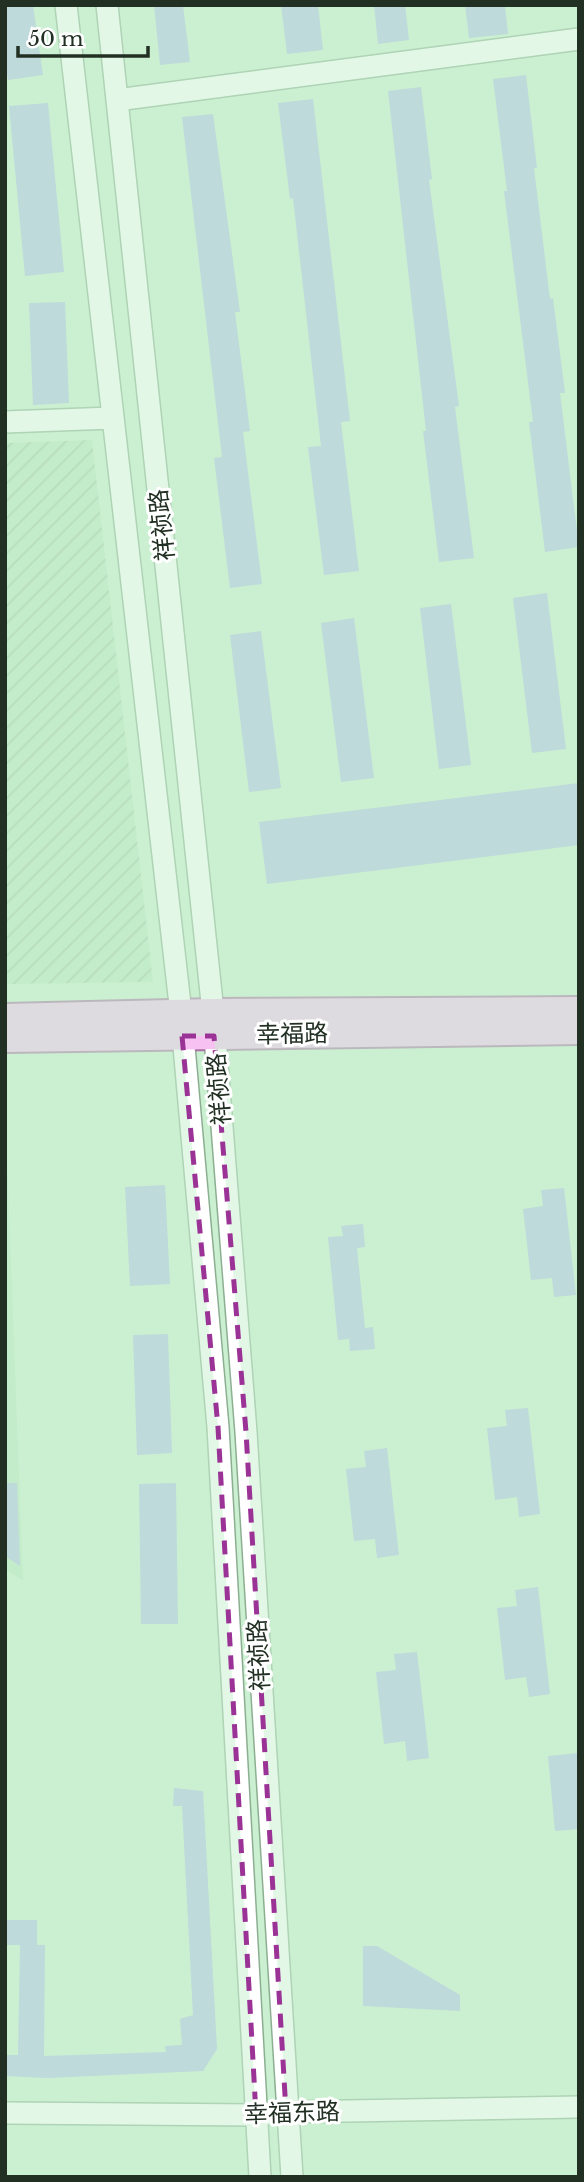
<svg xmlns="http://www.w3.org/2000/svg" width="584" height="2182" viewBox="0 0 584 2182" font-family="'Libre Baskerville','Noto Sans SC',serif">
<defs>
<pattern id="industrial-furrows" width="10" height="10" patternUnits="userSpaceOnUse" patternTransform="scale(1.75)"><rect width="10" height="10" fill="#bbe6c2"/><path d="M-1 1l2-2M0 10L10 0M9 11l2-2" fill="none" stroke="#a0c6a7"/></pattern>
</defs>
<rect width="100%" height="100%" fill="#cbf0d1"/>
<path fill="#bbe6c2" d="M 5,1158 L 7,1158 L 23,1580 L 5,1570 Z"/>
<path fill="url(#industrial-furrows)" d="M 92,440 L 153,982 L 5,984 L 5,443 Z"/>
<path fill="#b0bee5" d="M 5,5 L 33,5 L 43,75 L 8,80 L 5,61 Z
M 154,5 L 183,5 L 190,62 L 160,65 Z
M 281,5 L 318,5 L 323,50 L 287,54 Z
M 374,5 L 405,5 L 409,40 L 378,44 Z
M 465,5 L 505,5 L 508,34 L 469,38 Z
M 526,75 L 537,168 L 534,168 L 550,299 L 553,298 L 565,393 L 560,393 L 579,547 L 545,552 L 529,422 L 533,422 L 504,191 L 507,191 L 493,79 Z
M 421,87 L 432,179 L 429,180 L 459,406 L 455,407 L 474,558 L 439,562 L 423,431 L 426,431 L 388,91 Z
M 313,99 L 350,421 L 341,422 L 359,571 L 324,575 L 308,447 L 321,446 L 293,198 L 290,199 L 278,103 Z
M 48,103 L 64,272 L 25,276 L 9,106 Z
M 213,114 L 240,312 L 235,312 L 250,431 L 243,432 L 262,584 L 230,588 L 214,458 L 222,457 L 182,117 Z
M 65,302 L 69,403 L 33,405 L 29,303 Z
M 547,593 L 566,749 L 532,753 L 513,598 Z
M 451,604 L 471,765 L 439,769 L 420,608 Z
M 354,618 L 374,778 L 341,782 L 321,623 Z
M 261,631 L 281,788 L 249,792 L 230,635 Z
M 579,783 L 579,845 L 267,884 L 259,822 Z
M 165,1185 L 170,1284 L 130,1286 L 125,1187 Z
M 564,1188 L 576,1295 L 554,1297 L 552,1278 L 531,1280 L 523,1209 L 543,1206 L 541,1190 Z
M 363,1224 L 365,1247 L 357,1248 L 365,1328 L 373,1327 L 375,1349 L 350,1351 L 349,1339 L 338,1340 L 328,1237 L 343,1236 L 341,1226 Z
M 168,1334 L 172,1453 L 137,1455 L 133,1335 Z
M 528,1408 L 540,1514 L 519,1517 L 517,1497 L 495,1500 L 487,1428 L 507,1426 L 505,1410 Z
M 387,1448 L 399,1555 L 377,1558 L 375,1539 L 354,1541 L 346,1469 L 366,1467 L 364,1451 Z
M 5,1483 L 17,1483 L 20,1566 L 5,1556 Z
M 176,1483 L 178,1624 L 141,1624 L 139,1484 Z
M 538,1587 L 550,1694 L 529,1697 L 526,1677 L 505,1680 L 497,1608 L 517,1606 L 515,1590 Z
M 417,1652 L 429,1758 L 407,1761 L 405,1741 L 384,1744 L 376,1672 L 396,1670 L 394,1654 Z
M 579,1753 L 579,1829 L 555,1831 L 548,1756 Z
M 174,1788 L 203,1791 L 217,2049 L 203,2071 L 47,2078 L 5,2076 L 5,2055 L 18,2055 L 20,1945 L 5,1945 L 5,1920 L 37,1920 L 37,1945 L 45,1945 L 44,2056 L 166,2052 L 165,2046 L 182,2045 L 180,2019 L 193,2015 L 182,1806 L 173,1806 Z
M 363,1946 L 377,1946 L 460,1995 L 460,2011 L 363,2006 Z"/>
<g fill="none" stroke-linecap="round" stroke-linejoin="round">
<defs>
<path id="minor" d="M 66,5 L 181,1013 L 218,1427 L 260,2177
M 107,5 L 213,1012 L 246,1432 L 292,2177
M 117,100 L 579,39
M 5,422 L 112,418
M 5,2113 L 256,2115 L 286,2112 L 579,2107"/>
<path id="major" d="M 5,1017 L 213,1012 L 579,1010
M 5,1039 L 579,1031"/>
</defs>
<use href="#minor" stroke="#8caf92" stroke-width="24"/>
<use href="#major" stroke="#a973a5" stroke-width="30"/>
<use href="#minor" stroke="#fff" stroke-width="21"/>
<use href="#major" stroke="#f7c1f2" stroke-width="26"/>
</g>
<path d="M0 0H584V2182H0ZM 182,1036 L 214,1036 L 246,1432 L 286,2112 L 256,2115 L 218,1427 Z" fill="#cbf0d1" fill-opacity=".55" fill-rule="evenodd"/>
<path fill="none" stroke="#9b3397" stroke-width="5" stroke-dasharray="14 9" stroke-linejoin="round" d="M 182,1036 L 214,1036 L 246,1432 L 286,2112 L 256,2115 L 218,1427 Z"/>
<g text-anchor="middle" stroke-width="6" stroke-linejoin="round" paint-order="stroke">
<g font-size="24" fill="#223024" stroke="#fff">
<text transform="translate(162 525) rotate(-96)" y="8">祥祯路</text>
<text transform="translate(292 1034) rotate(-1)" y="8">幸福路</text>
<text transform="translate(219 1089) rotate(-95)" y="8">祥祯路</text>
<text transform="translate(259 1655) rotate(-93)" y="8">祥祯路</text>
<text transform="translate(292 2113) rotate(-2)" y="8">幸福东路</text>
</g>
</g>
<rect width="584" height="2182" fill="none" stroke="#223024" stroke-width="14"/>
<path d="M18 46v10h130v-10" fill="none" stroke="#223024" stroke-width="3.5"/>
<text x="28" y="46" font-size="21" fill="#223024" stroke="#ffffff" stroke-width="5" paint-order="stroke">50 m</text>
</svg>
